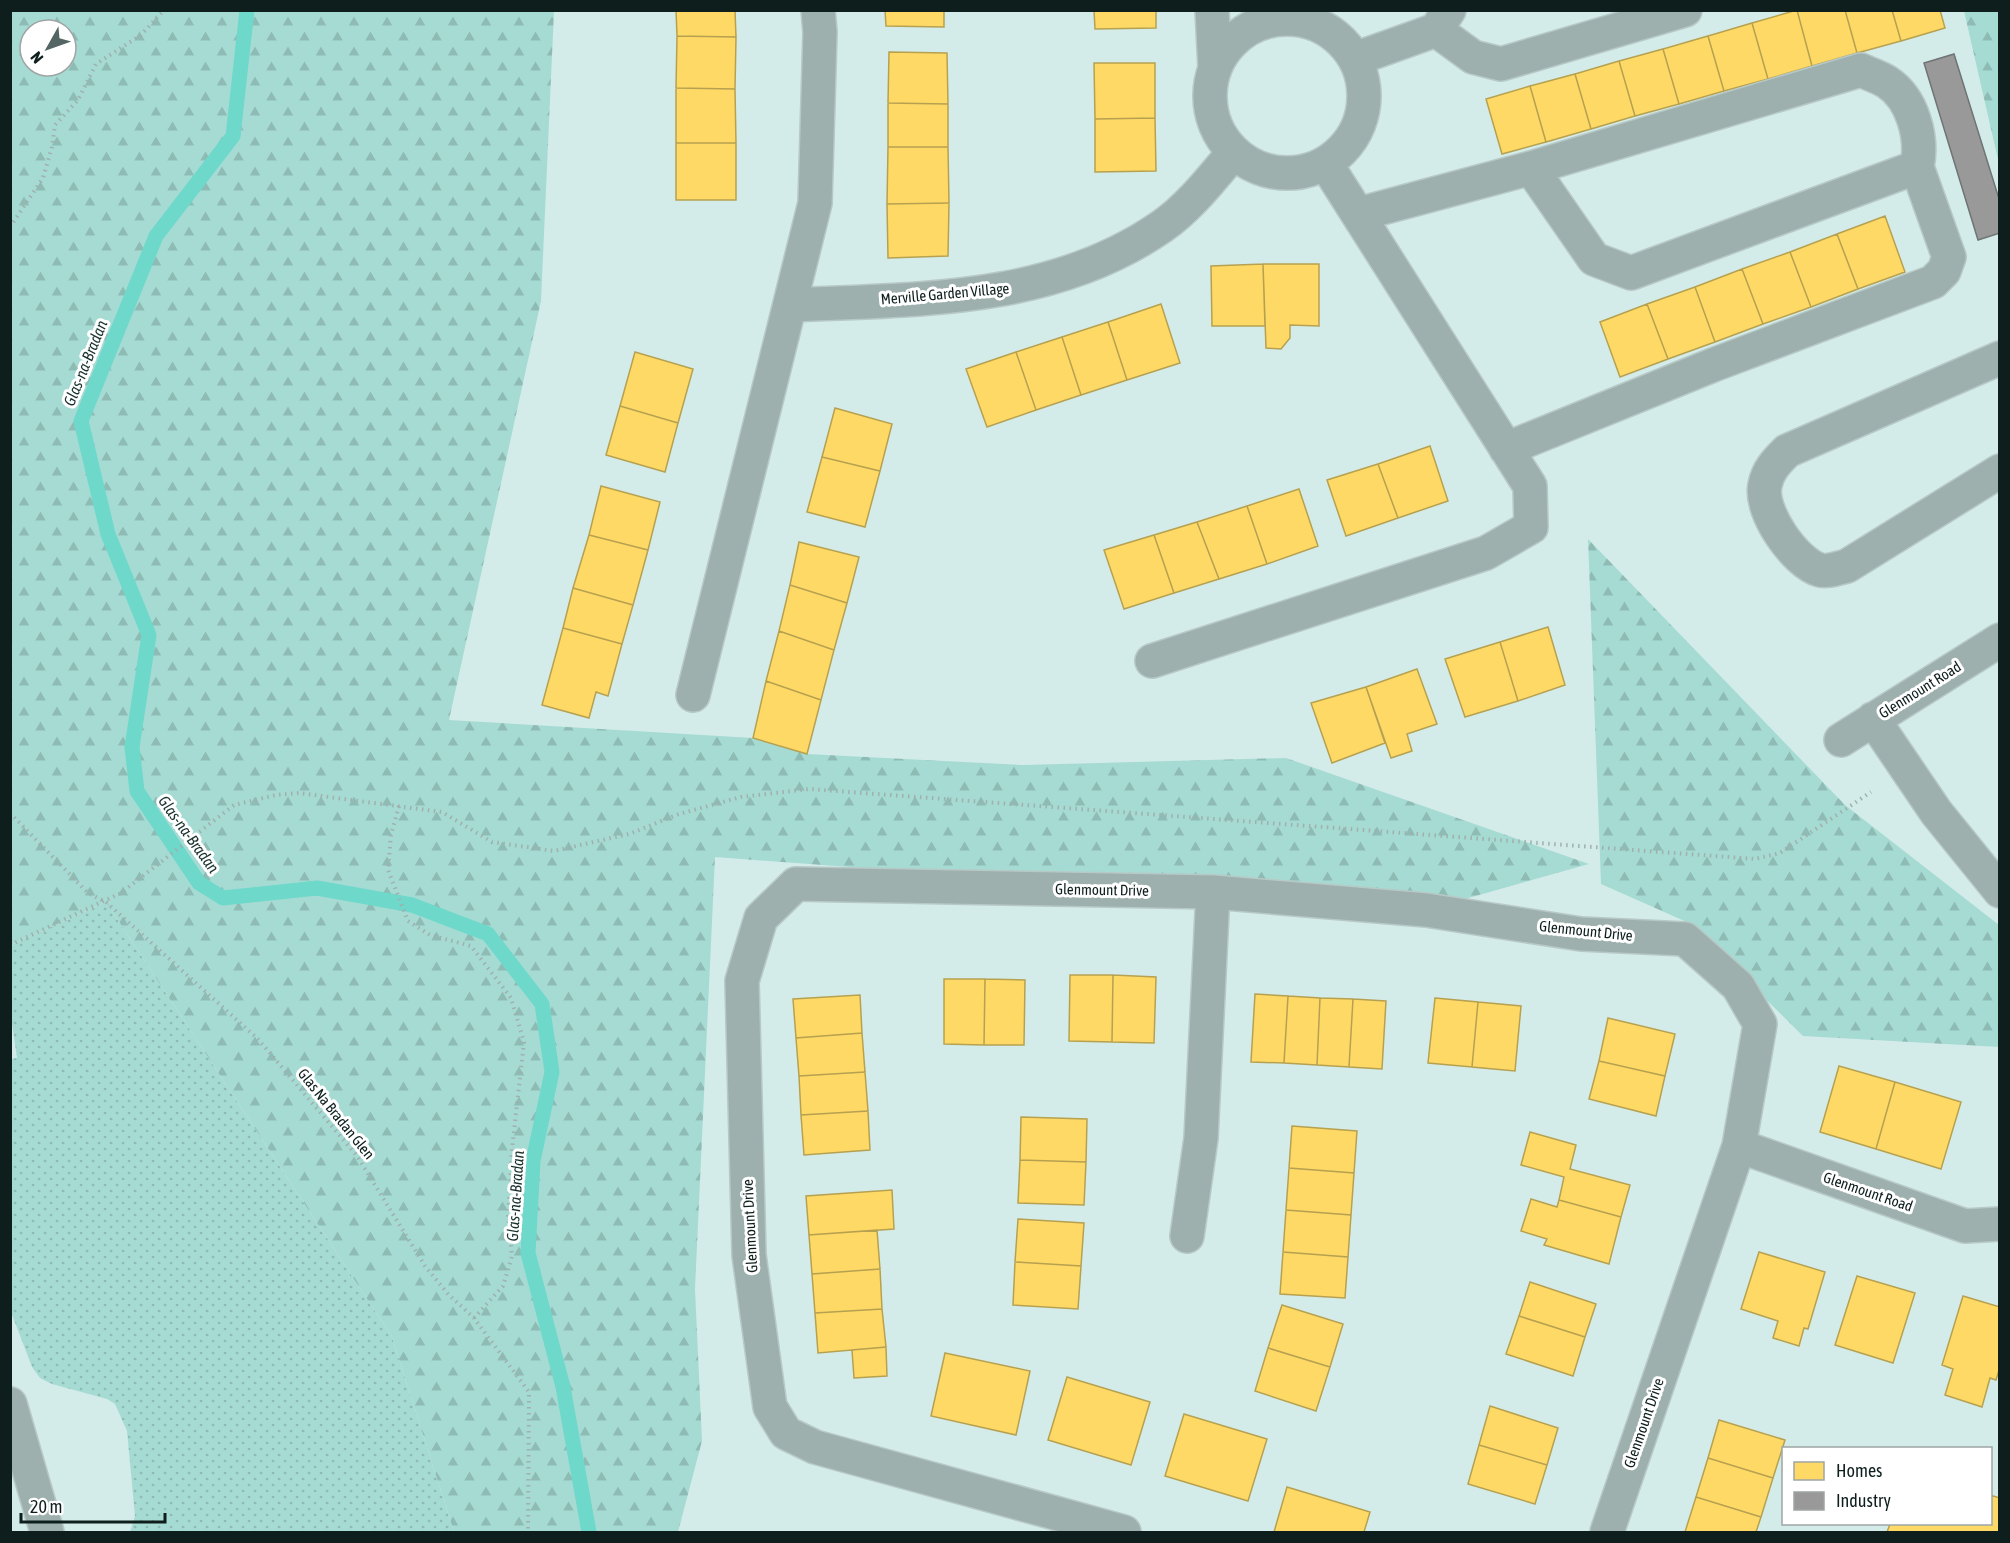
<svg xmlns="http://www.w3.org/2000/svg" width="2010" height="1543" viewBox="0 0 2010 1543" font-family="'Asap Condensed',sans-serif">
<defs>
<pattern id="grass-dots" width="8" height="8" patternUnits="userSpaceOnUse" patternTransform="scale(1.5)"><rect width="8" height="8" fill="#a6dbd3"/><path d="M2 2h.1M6 6h.1" fill="none" stroke="#8ebcb5" stroke-width="1.8" stroke-linecap="round"/></pattern>
<pattern id="forest-firs" width="22" height="20" patternUnits="userSpaceOnUse" patternTransform="scale(1.5)"><rect width="22" height="20" fill="#a6dbd3"/><path d="M5 1l3.5 6h-7zM16 11l3.5 6h-7z" fill="#8ebcb5"/></pattern>
</defs>
<rect width="100%" height="100%" fill="#d4ece9"/>
<path fill="url(#grass-dots)" d="M 106,902 L 392,1337 L 454,1532 L 130,1532 L 135,1516 L 127,1431 L 115,1404 L 107,1399 L 52,1384 L 40,1378 L 32,1367 L 11,1312 L 10,1059 L 17,1058 L 11,1017 L 11,945 Z"/>
<path fill="url(#forest-firs)" fill-rule="evenodd" d="M 11,11 L 554,11 L 541,301 L 449,720 L 753,738 L 807,754 L 1023,765 L 1286,758 L 1589,864 L 1426,910 L 715,857 L 695,1289 L 702,1441 L 678,1532 L 454,1532 L 392,1337 L 106,902 L 11,945 ZM 30,30 L 66,30 L 66,66 L 30,66 Z
M 1964,11 L 1999,11 L 1999,164 Z
M 1588,539 L 1845,805 L 1999,925 L 1999,1047 L 1803,1036 L 1689,923 L 1601,884 Z"/>
<path fill="#ffd966" stroke="#b6a150" stroke-width="1.5" d="M 676,10 L 735,10 L 736,37 L 677,36 Z
M 885,10 L 944,10 L 944,27 L 886,26 Z
M 1094,10 L 1156,10 L 1156,28 L 1095,29 Z
M 1797,10 L 1812,66 L 1768,79 L 1752,23 Z
M 1797,10 L 1845,10 L 1857,53 L 1812,66 Z
M 1845,10 L 1892,10 L 1901,41 L 1857,53 Z
M 1892,10 L 1940,10 L 1945,28 L 1901,41 Z
M 1752,23 L 1768,79 L 1724,91 L 1708,36 Z
M 677,36 L 736,37 L 735,89 L 676,88 Z
M 1708,36 L 1724,91 L 1679,104 L 1663,49 Z
M 1663,49 L 1679,104 L 1635,116 L 1619,61 Z
M 889,52 L 947,53 L 948,104 L 888,103 Z
M 1619,61 L 1635,116 L 1591,129 L 1575,74 Z
M 1094,63 L 1155,63 L 1155,118 L 1095,119 Z
M 1575,74 L 1591,129 L 1546,142 L 1530,86 Z
M 1530,86 L 1546,142 L 1502,154 L 1486,99 Z
M 676,88 L 735,89 L 736,143 L 676,143 Z
M 888,103 L 948,104 L 948,147 L 888,147 Z
M 1155,118 L 1156,171 L 1095,172 L 1095,119 Z
M 676,143 L 736,143 L 736,200 L 676,200 Z
M 888,147 L 948,147 L 949,203 L 887,204 Z
M 949,203 L 948,256 L 888,258 L 887,204 Z
M 1885,216 L 1905,272 L 1858,289 L 1837,234 Z
M 1837,234 L 1858,289 L 1811,307 L 1790,252 Z
M 1790,252 L 1811,307 L 1763,324 L 1742,269 Z
M 1263,264 L 1319,264 L 1319,326 L 1290,325 L 1290,338 L 1281,349 L 1266,348 Z
M 1263,264 L 1265,326 L 1212,326 L 1211,266 Z
M 1742,269 L 1763,324 L 1715,342 L 1695,287 Z
M 1695,287 L 1715,342 L 1668,359 L 1647,304 Z
M 1161,304 L 1180,363 L 1127,380 L 1108,322 Z
M 1647,304 L 1668,359 L 1620,377 L 1600,322 Z
M 1108,322 L 1127,380 L 1081,395 L 1062,337 Z
M 1062,337 L 1081,395 L 1036,410 L 1016,352 Z
M 635,352 L 693,369 L 678,423 L 620,406 Z
M 1016,352 L 1036,410 L 987,427 L 966,369 Z
M 620,406 L 678,423 L 665,472 L 606,455 Z
M 835,408 L 892,424 L 880,471 L 822,457 Z
M 1430,446 L 1448,501 L 1398,518 L 1378,464 Z
M 822,457 L 880,471 L 865,527 L 807,512 Z
M 1378,464 L 1398,518 L 1346,536 L 1327,480 Z
M 601,486 L 660,502 L 648,550 L 589,535 Z
M 1299,489 L 1318,546 L 1267,564 L 1247,506 Z
M 1247,506 L 1267,564 L 1219,579 L 1197,522 Z
M 1197,522 L 1219,579 L 1174,593 L 1154,535 Z
M 589,535 L 648,550 L 633,605 L 573,588 Z
M 1154,535 L 1174,593 L 1124,609 L 1104,550 Z
M 799,542 L 859,557 L 847,603 L 790,585 Z
M 790,585 L 847,603 L 834,650 L 779,631 Z
M 573,588 L 633,605 L 622,644 L 563,628 Z
M 1548,627 L 1565,685 L 1518,701 L 1500,642 Z
M 563,628 L 622,644 L 608,696 L 596,692 L 589,718 L 542,705 Z
M 779,631 L 834,650 L 821,700 L 766,681 Z
M 1500,642 L 1518,701 L 1465,717 L 1445,659 Z
M 1417,669 L 1437,724 L 1407,734 L 1412,751 L 1391,758 L 1366,687 Z
M 766,681 L 821,700 L 807,754 L 753,738 Z
M 1366,687 L 1385,743 L 1332,763 L 1311,703 Z
M 1070,975 L 1113,975 L 1112,1042 L 1069,1041 Z
M 1113,975 L 1156,977 L 1154,1043 L 1112,1042 Z
M 944,979 L 985,979 L 984,1045 L 944,1044 Z
M 985,979 L 1025,980 L 1024,1045 L 984,1045 Z
M 1255,994 L 1288,996 L 1284,1063 L 1251,1062 Z
M 860,995 L 862,1033 L 796,1038 L 793,999 Z
M 1288,996 L 1320,998 L 1317,1065 L 1284,1063 Z
M 1320,998 L 1353,999 L 1349,1067 L 1317,1065 Z
M 1435,998 L 1478,1002 L 1472,1067 L 1428,1063 Z
M 1353,999 L 1386,1001 L 1382,1069 L 1349,1067 Z
M 1478,1002 L 1521,1006 L 1515,1071 L 1472,1067 Z
M 1608,1018 L 1675,1034 L 1665,1076 L 1599,1061 Z
M 862,1033 L 865,1072 L 799,1076 L 796,1038 Z
M 1599,1061 L 1665,1076 L 1656,1116 L 1589,1099 Z
M 1839,1066 L 1895,1082 L 1876,1149 L 1820,1132 Z
M 865,1072 L 868,1111 L 801,1115 L 799,1076 Z
M 1895,1082 L 1961,1102 L 1941,1169 L 1876,1149 Z
M 868,1111 L 870,1150 L 804,1155 L 801,1115 Z
M 1021,1117 L 1087,1119 L 1086,1162 L 1020,1160 Z
M 1292,1126 L 1357,1131 L 1354,1173 L 1289,1168 Z
M 1530,1132 L 1576,1145 L 1570,1169 L 1630,1185 L 1621,1217 L 1559,1200 L 1564,1177 L 1521,1165 Z
M 1020,1160 L 1086,1162 L 1084,1205 L 1018,1203 Z
M 1289,1168 L 1354,1173 L 1351,1215 L 1286,1210 Z
M 892,1190 L 894,1229 L 809,1235 L 806,1196 Z
M 1531,1199 L 1557,1207 L 1559,1200 L 1621,1217 L 1609,1264 L 1544,1245 L 1547,1239 L 1521,1231 Z
M 1286,1210 L 1351,1215 L 1348,1257 L 1283,1252 Z
M 1018,1219 L 1084,1223 L 1081,1266 L 1015,1262 Z
M 877,1230 L 880,1269 L 812,1274 L 809,1235 Z
M 1283,1252 L 1348,1257 L 1345,1298 L 1280,1294 Z
M 1759,1252 L 1825,1272 L 1808,1329 L 1804,1328 L 1799,1346 L 1773,1338 L 1778,1321 L 1741,1309 Z
M 1015,1262 L 1081,1266 L 1078,1309 L 1013,1305 Z
M 880,1269 L 882,1309 L 815,1313 L 812,1274 Z
M 1857,1276 L 1915,1293 L 1893,1363 L 1835,1345 Z
M 1530,1282 L 1596,1304 L 1585,1337 L 1519,1316 Z
M 1963,1296 L 2000,1307 L 2000,1367 L 1996,1380 L 1990,1378 L 1982,1407 L 1945,1395 L 1953,1369 L 1942,1365 Z
M 1282,1305 L 1343,1324 L 1330,1367 L 1268,1348 Z
M 882,1309 L 886,1347 L 818,1353 L 815,1313 Z
M 1519,1316 L 1585,1337 L 1573,1376 L 1506,1354 Z
M 886,1347 L 887,1376 L 854,1378 L 852,1350 Z
M 1268,1348 L 1330,1367 L 1316,1411 L 1255,1391 Z
M 945,1353 L 1030,1371 L 1016,1435 L 931,1416 Z
M 1067,1377 L 1150,1402 L 1131,1465 L 1048,1440 Z
M 1490,1406 L 1558,1428 L 1547,1465 L 1479,1445 Z
M 1184,1414 L 1267,1439 L 1248,1501 L 1165,1476 Z
M 1719,1420 L 1785,1440 L 1773,1478 L 1708,1458 Z
M 1479,1445 L 1547,1465 L 1535,1504 L 1468,1484 Z
M 1708,1458 L 1773,1478 L 1761,1517 L 1696,1497 Z
M 1287,1487 L 1370,1512 L 1364,1532 L 1274,1532 Z
M 1990,1495 L 2000,1498 L 2000,1532 L 1887,1532 L 1890,1524 L 1990,1524 Z
M 1696,1497 L 1761,1517 L 1756,1532 L 1685,1532 Z"/>
<path fill="#999" stroke="#6f7474" stroke-width="1.5" d="M 1954,54 L 2000,202 L 2000,233 L 1978,240 L 1924,63 Z"/>
<g fill="none" stroke-linecap="round" stroke-linejoin="round">
<path stroke="#6ed8cb" stroke-width="15" d="M 247,10 L 233,136 L 156,236 L 81,421 L 108,534 L 149,635 L 132,747 L 137,791 L 199,883 L 223,898 L 317,888 L 412,905 L 488,934 L 542,1004 L 552,1072 L 533,1161 L 528,1253 L 563,1387 L 589,1532"/>
<defs>
<path id="minor" d="M 1212,10 L 1215,68
M1210 96a77 77 0 1 1 154 0a77 77 0 1 1-154 0Z
M 1436,30 L 1473,57 L 1501,64 L 1685,10
M 1355,59 L 1436,30 L 1449,10
M 1359,214 L 1531,168 L 1861,70 C 1869,74 1879,77 1887,82 C 1913,99 1923,138 1917,167 L 1631,273 L 1594,259 L 1531,168
M 790,305 C 917,299 1051,303 1161,227 C 1189,208 1212,178 1234,152
M 2000,358 L 1787,451 C 1776,462 1768,470 1765,485 C 1759,511 1795,563 1820,570 C 1827,572 1839,568 1847,566 L 2000,471
M 1506,449 L 1713,365 L 1933,282 L 1944,271 L 1949,257 L 1917,167
M 1152,661 L 1486,553 L 1531,527 L 1530,486 L 1326,164
M 693,695 L 815,203 L 820,32 L 818,10
M 1873,719 L 1936,812 L 2000,891
M 1841,740 L 2000,640
M 1739,1146 L 1965,1226 L 2000,1224
M 1187,1236 L 1201,1138 L 1213,892
M 10,1404 L 47,1532
M 1124,1532 L 815,1447 L 786,1433 L 770,1407 L 749,1255 L 742,981 L 761,918 L 796,884 L 1213,892 L 1426,910 L 1581,934 L 1685,939 L 1738,986 L 1760,1024 L 1739,1146 L 1607,1532"/>
</defs>
<use href="#minor" stroke="#b7c9c7" stroke-width="36"/>
<path stroke="#9fb0ae" stroke-width="4" stroke-dasharray="1.5 4.5" stroke-linecap="butt" d="M 1274,10 L 1274,19
M 10,227 L 43,178 L 52,147 L 55,125 L 78,100 L 96,64 L 141,35 L 164,10
M 399,806 L 391,835 L 388,870 L 408,921 L 430,935 L 471,946 L 511,998 L 524,1042 L 512,1149 L 508,1217 L 512,1256 L 503,1286 L 474,1318
M 10,813 L 88,893 L 106,902 L 258,1039 L 357,1156 L 425,1266 L 448,1294 L 474,1318 L 529,1392 L 528,1532
M 10,945 L 121,893 L 234,805 L 276,795 L 299,793 L 442,812 L 492,842 L 554,851 L 629,834 L 679,814 L 741,797 L 809,789 L 1755,859 L 1780,853 L 1871,792"/>
<use href="#minor" stroke="#9db0ad" stroke-width="33"/>
</g>
<g text-anchor="middle" stroke-width="6" stroke-linejoin="round" paint-order="stroke">
<g font-size="15" fill="#0d1e1c" stroke="#fff">
<text transform="translate(945 294) rotate(-5)" y="5">Merville Garden Village</text>
<text transform="translate(1920 690) rotate(-32)" y="5">Glenmount Road</text>
<text transform="translate(1102 890) rotate(1)" y="5">Glenmount Drive</text>
<text transform="translate(1586 931) rotate(6)" y="5">Glenmount Drive</text>
<text transform="translate(336 1114) rotate(51)" y="5">Glas Na Bradan Glen</text>
<text transform="translate(1868 1192) rotate(19)" y="5">Glenmount Road</text>
<text transform="translate(750 1226) rotate(-93)" y="5">Glenmount Drive</text>
<text transform="translate(1644 1423) rotate(-71)" y="5">Glenmount Drive</text>
</g>
<g font-size="16" font-style="italic" fill="#1a322e" stroke="#fff">
<text transform="translate(85 363) rotate(-68)" y="6">Glas-na-Bradan</text>
<text transform="translate(189 834) rotate(54)" y="6">Glas-na-Bradan</text>
<text transform="translate(515 1196) rotate(-86)" y="6">Glas-na-Bradan</text>
</g>
</g>
<rect width="2010" height="1543" fill="none" stroke="#0d1e1c" stroke-width="24"/>
<rect x="1782" y="1447" width="210" height="78" fill="#ffffff" stroke="#9ea5a4" stroke-width="1.5"/>
<rect x="1794" y="1462" width="30" height="18" fill="#ffd966" stroke="#9ea5a4" stroke-width="1.5"/>
<text x="1836" y="1477" font-size="18" fill="#0d1e1c">Homes</text>
<rect x="1794" y="1492" width="30" height="18" fill="#999999" stroke="#9ea5a4" stroke-width="1.5"/>
<text x="1836" y="1507" font-size="18" fill="#0d1e1c">Industry</text>
<g transform="translate(48 48) rotate(230)"><circle r="28" fill="#ffffff" stroke="#9ea5a4" stroke-width="1.5"/>
<path d="M0-4.5L10 22L0 15L-10 22Z" fill="#536664"/>
<text y="-9" font-size="16" font-weight="bold" text-anchor="middle" fill="#0d1e1c">N</text>
</g>
<path d="M21 1513v9h144v-9" fill="none" stroke="#0d1e1c" stroke-width="3"/>
<text x="30" y="1513" font-size="18" fill="#0d1e1c" stroke="#ffffff" stroke-width="4.5" paint-order="stroke">20 m</text>
</svg>
